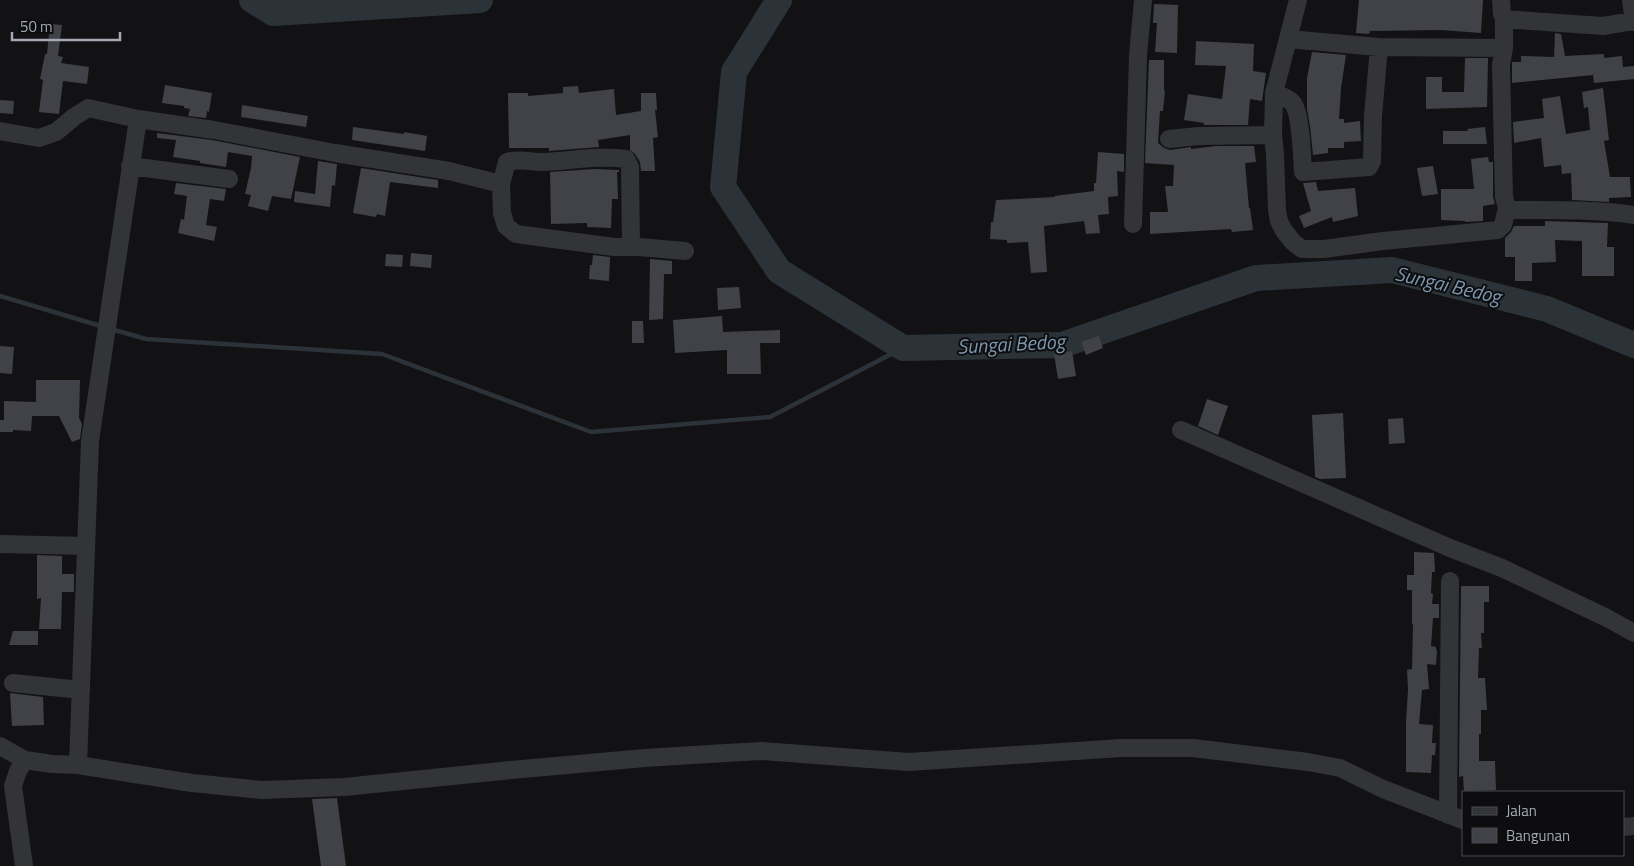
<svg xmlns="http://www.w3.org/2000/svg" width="1634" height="866" viewBox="0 0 1634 866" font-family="'Titillium Web',sans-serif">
<rect width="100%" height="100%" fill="#121214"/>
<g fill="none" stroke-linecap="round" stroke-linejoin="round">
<path stroke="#2b3339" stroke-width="4.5" d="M 0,296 L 104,327
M 111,329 L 146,339 L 382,354 L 591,432 L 770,417 L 903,348"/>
<path stroke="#2b3339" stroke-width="26" d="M 252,0 L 273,13 L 480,0
M 779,0 L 734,72 L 723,187 L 779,271 L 903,348 L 1062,345 L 1256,278 L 1392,270 L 1547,309 L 1634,345"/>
</g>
<path fill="#414247" d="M 1359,0 L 1483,0 L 1481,33 L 1441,30 L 1370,31 L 1369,34 L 1356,33 Z
M 1154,4 L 1178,5 L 1177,53 L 1155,52 L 1157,23 L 1153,23 Z
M 50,24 L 62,25 L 58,56 L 63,57 L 61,63 L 89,67 L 87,84 L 63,81 L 59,114 L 39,112 L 43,80 L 40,79 L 45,54 L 47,54 Z
M 1555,33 L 1561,34 L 1565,56 L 1604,54 L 1604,58 L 1622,56 L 1623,67 L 1634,66 L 1634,79 L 1594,83 L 1593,75 L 1512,83 L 1512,62 L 1521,62 L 1521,56 L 1554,57 Z
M 1196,41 L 1254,44 L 1253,71 L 1266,73 L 1262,101 L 1250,99 L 1248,125 L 1204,125 L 1204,123 L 1184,120 L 1188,94 L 1222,99 L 1226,66 L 1195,65 Z
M 1312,52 L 1346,55 L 1341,88 L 1339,119 L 1344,119 L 1344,123 L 1360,121 L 1361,141 L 1344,142 L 1344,148 L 1328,148 L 1328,153 L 1313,155 L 1310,126 L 1307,109 L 1307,78 Z
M 1465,58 L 1488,58 L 1487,107 L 1426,109 L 1426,77 L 1442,77 L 1442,92 L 1464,92 Z
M 1149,60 L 1164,60 L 1164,91 L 1165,91 L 1163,111 L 1160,111 L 1158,143 L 1164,148 L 1170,150 L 1191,147 L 1191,149 L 1216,146 L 1254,146 L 1256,162 L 1245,163 L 1249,208 L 1250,208 L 1253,230 L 1232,232 L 1231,229 L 1150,234 L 1150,212 L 1168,212 L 1165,186 L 1173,186 L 1174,165 L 1145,163 Z
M 165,85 L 212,93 L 209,112 L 207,111 L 206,118 L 188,116 L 190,109 L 184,108 L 184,106 L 162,103 Z
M 578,86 L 579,93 L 614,89 L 616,115 L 641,111 L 641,93 L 656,93 L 657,110 L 655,110 L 658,137 L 653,138 L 655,171 L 641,171 L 640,162 L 635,154 L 630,150 L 630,135 L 598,140 L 599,147 L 549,151 L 549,148 L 509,148 L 508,93 L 528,93 L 528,96 L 563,93 L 563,87 Z
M 1603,88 L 1609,140 L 1604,141 L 1610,177 L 1630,177 L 1631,197 L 1609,198 L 1609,202 L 1572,200 L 1571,173 L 1562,174 L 1561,165 L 1544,167 L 1541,138 L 1514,143 L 1513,122 L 1544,118 L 1542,99 L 1560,96 L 1566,134 L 1590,130 L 1588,107 L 1584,108 L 1582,92 Z
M 0,100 L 14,101 L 13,114 L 0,113 Z
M 242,105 L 308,116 L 306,127 L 241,117 Z
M 353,127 L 404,134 L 404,132 L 427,136 L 425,151 L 352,140 Z
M 1485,127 L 1487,144 L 1443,144 L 1443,131 L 1468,131 L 1467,129 Z
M 157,133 L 212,140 L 300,157 L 291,199 L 272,196 L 268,211 L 248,206 L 251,195 L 245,194 L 251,168 L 252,156 L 228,152 L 226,167 L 200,163 L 200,161 L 173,157 L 176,140 L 157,138 Z
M 1098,152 L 1124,154 L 1124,172 L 1117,171 L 1118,196 L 1108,197 L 1109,214 L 1098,215 L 1100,233 L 1086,234 L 1084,221 L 1044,226 L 1047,272 L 1031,273 L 1028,242 L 1007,243 L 1007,240 L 990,239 L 991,222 L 993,222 L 996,200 L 1055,197 L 1054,196 L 1094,191 L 1094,183 L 1096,183 Z
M 1488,157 L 1489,162 L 1493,162 L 1493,197 L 1495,204 L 1483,206 L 1483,221 L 1465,222 L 1465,221 L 1441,220 L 1441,189 L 1474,189 L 1471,159 Z
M 318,161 L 337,164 L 335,186 L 332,185 L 330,207 L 294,202 L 295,191 L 315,194 Z
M 1433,166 L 1438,194 L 1422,196 L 1417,168 Z
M 361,168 L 438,180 L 438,188 L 390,182 L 385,216 L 377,214 L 376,217 L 353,213 Z
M 595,169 L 619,170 L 619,172 L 617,172 L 618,199 L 612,199 L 611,228 L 587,227 L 587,223 L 551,224 L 550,172 Z
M 1316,182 L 1318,191 L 1355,188 L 1358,216 L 1333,222 L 1332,217 L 1304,228 L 1299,216 L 1311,211 L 1303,183 Z
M 176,183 L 226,189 L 224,201 L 210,199 L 206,225 L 217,227 L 214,241 L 178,233 L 181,219 L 184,220 L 187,196 L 174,194 Z
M 1545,221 L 1608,223 L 1607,247 L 1614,247 L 1614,276 L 1582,276 L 1582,241 L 1555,240 L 1556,262 L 1532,263 L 1532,281 L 1515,281 L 1515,257 L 1505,257 L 1505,238 L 1511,232 L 1514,226 L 1545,226 Z
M 411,253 L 432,255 L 431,268 L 410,266 Z
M 386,254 L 403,255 L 402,267 L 385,266 Z
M 593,255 L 610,257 L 609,281 L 589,279 L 590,265 L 592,265 Z
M 650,259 L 672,261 L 672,274 L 664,274 L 663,319 L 649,320 Z
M 739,287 L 741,308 L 718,310 L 717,288 Z
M 722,316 L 723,332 L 780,330 L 780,343 L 760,343 L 761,374 L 727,374 L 727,350 L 675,353 L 673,320 Z
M 632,321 L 643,321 L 644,343 L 632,343 Z
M 1099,336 L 1103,348 L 1086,355 L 1081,342 Z
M 0,346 L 14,347 L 12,374 L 0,373 Z
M 1072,351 L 1076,376 L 1058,379 L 1054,354 Z
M 36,380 L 80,380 L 79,418 L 82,424 L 80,439 L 72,442 L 59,416 L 32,416 L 31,431 L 13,430 L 13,432 L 0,432 L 0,420 L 4,420 L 4,401 L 36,402 Z
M 1207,399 L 1228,406 L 1218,435 L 1198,426 Z
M 1343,413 L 1346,478 L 1320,479 L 1315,477 L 1312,415 Z
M 1403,418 L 1405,443 L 1389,444 L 1388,419 Z
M 1414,552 L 1434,553 L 1435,572 L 1432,572 L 1431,593 L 1433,594 L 1432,604 L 1439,604 L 1439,618 L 1433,618 L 1431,646 L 1436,647 L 1436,650 L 1437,650 L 1436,665 L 1427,664 L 1429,689 L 1422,690 L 1419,724 L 1433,725 L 1432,743 L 1436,743 L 1435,755 L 1432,755 L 1431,773 L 1406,772 L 1406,721 L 1408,690 L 1407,670 L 1412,669 L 1413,624 L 1412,624 L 1412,590 L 1407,590 L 1407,575 L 1414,575 Z
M 37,555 L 62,556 L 62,574 L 74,574 L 74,592 L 62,592 L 61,629 L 39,629 L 41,598 L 37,599 Z
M 1461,586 L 1489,586 L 1489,602 L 1484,602 L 1484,633 L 1481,633 L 1482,648 L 1479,648 L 1478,678 L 1485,678 L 1487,710 L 1481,710 L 1481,734 L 1479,734 L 1479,761 L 1495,761 L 1496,790 L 1464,791 L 1463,776 L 1459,777 Z
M 13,631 L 38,631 L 38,645 L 9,645 Z
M 10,693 L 43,697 L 44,725 L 12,726 Z
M 337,798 L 346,866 L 321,866 L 312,799 Z"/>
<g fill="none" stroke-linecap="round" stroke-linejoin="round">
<path stroke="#333438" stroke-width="18" d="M 1298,0 L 1274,93 L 1273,135 L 1275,154 L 1277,210 L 1279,221 L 1284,231 L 1293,242 L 1302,249 L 1324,249 L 1383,241 L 1498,230 L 1503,225 L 1507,208
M 1501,0 L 1502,14 L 1504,19
M 1631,0 L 1634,22
M 1288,39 L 1379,47 L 1504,48 L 1504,19 L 1603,26 L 1634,21
M 1504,48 L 1501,65 L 1504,197 L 1507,208 L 1510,210 C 1551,210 1593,209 1634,215
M 1274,93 C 1281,96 1290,98 1294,105 C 1301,117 1302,156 1303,172 L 1369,167 L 1372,161 L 1373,116 L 1379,47
M 0,131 L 39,138 L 56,132 L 74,117 L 88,108 L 138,119 L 214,130 L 335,153 L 449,171 L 501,184 L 502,213 L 506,226 L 516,234 L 614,247 L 639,247 L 685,251
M 1169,139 L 1199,136 L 1273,135
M 130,166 L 229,179
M 501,184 L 507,162 C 520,158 530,162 543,162 C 570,161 598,155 626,159 L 630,167 L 631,247
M 1133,224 L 1138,56 L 1143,0
M 1181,430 L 1450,548 L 1502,568 L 1607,618 L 1634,633
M 0,544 L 86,546
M 13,683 L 81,690
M 0,746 L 25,760
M 78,765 L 90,441 L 138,119
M 1448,815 L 1450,581
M 1623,827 L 1634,826
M 24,866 L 13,786 L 18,771 L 25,760 L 52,764 L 78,765 L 192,783 L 262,790 L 344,787 L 511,770 L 645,758 L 709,754 L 761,751 L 909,762 L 1121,748 L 1193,748 L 1308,762 L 1340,768 L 1383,789 L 1463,820"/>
</g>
<g text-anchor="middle" stroke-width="4" stroke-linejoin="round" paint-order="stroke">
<g font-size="20" font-style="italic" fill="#7c97ae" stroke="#0d0d0f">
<text transform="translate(1448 285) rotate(13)" y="7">Sungai Bedog</text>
<text transform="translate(1011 344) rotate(-3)" y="7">Sungai Bedog</text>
</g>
</g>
<rect x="1462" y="791" width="162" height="65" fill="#0d0d0f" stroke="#494b51"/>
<rect x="1472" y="807" width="25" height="8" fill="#333438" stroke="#494b51"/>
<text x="1506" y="816" font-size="15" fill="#a4a9b4">Jalan</text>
<rect x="1472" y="828" width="25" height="15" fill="#414247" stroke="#494b51"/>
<text x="1506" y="841" font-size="15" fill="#a4a9b4">Bangunan</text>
<path d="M12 32v8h108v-8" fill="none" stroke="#a4a9b4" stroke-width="2.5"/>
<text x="20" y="32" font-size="15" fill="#a4a9b4" stroke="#0d0d0f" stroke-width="4" paint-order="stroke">50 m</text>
</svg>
